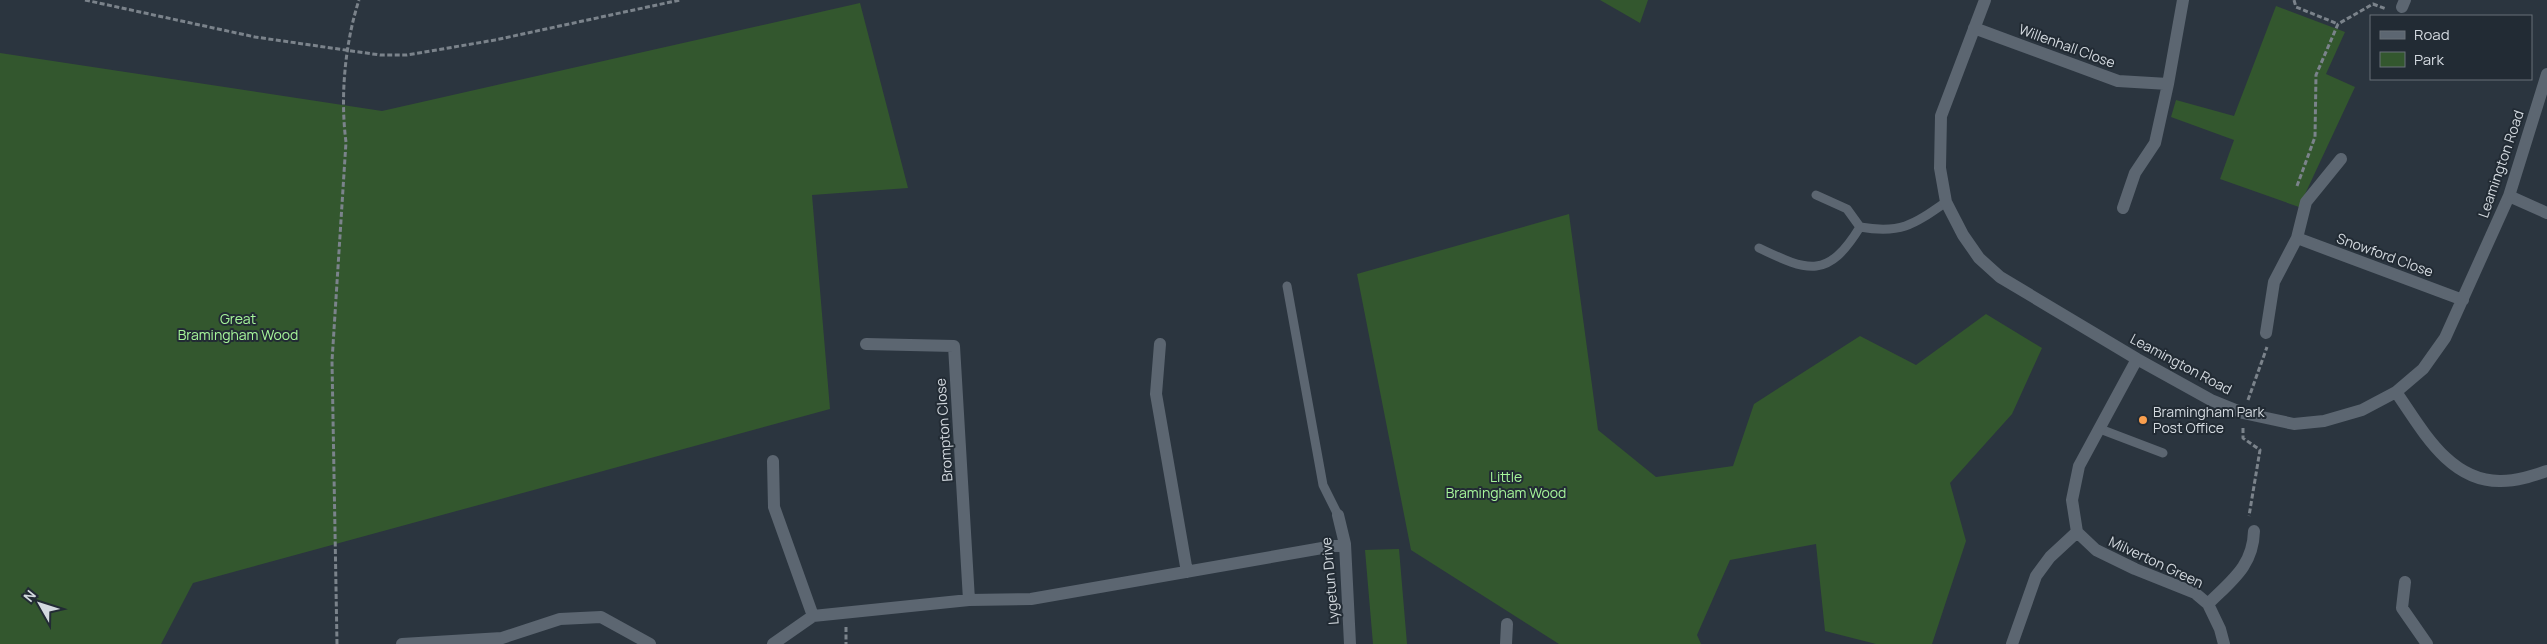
<svg xmlns="http://www.w3.org/2000/svg" width="2547" height="644" viewBox="0 0 2547 644" font-family="Manrope,sans-serif">
<rect width="100%" height="100%" fill="#2b353f"/>
<path fill="#33572e" d="M 1600,0 L 1648,0 L 1640,23 Z
M 860,3 L 908,188 L 812,195 L 830,409 L 193,583 L 161,644 L 0,644 L 0,53 L 382,111 Z
M 2276,6 L 2345,32 L 2326,74 L 2355,87 L 2299,207 L 2220,179 L 2234,140 L 2171,117 L 2176,100 L 2234,116 Z
M 1569,214 L 1598,430 L 1656,477 L 1733,466 L 1754,404 L 1860,336 L 1916,365 L 1986,314 L 2042,348 L 2012,414 L 1950,483 L 1966,541 L 1932,644 L 1876,644 L 1825,631 L 1816,544 L 1730,560 L 1697,635 L 1701,644 L 1559,644 L 1411,550 L 1357,274 Z
M 1399,549 L 1407,644 L 1373,644 L 1365,550 Z"/>
<g fill="none" stroke-linecap="round" stroke-linejoin="round">
<path stroke="#7b838b" stroke-width="3" stroke-dasharray="5 2.5" stroke-linecap="butt" d="M 85,0 L 255,37 L 380,55 L 407,55 L 495,40 L 680,0
M 2294,0 L 2296,7 L 2338,24
M 2297,186 L 2315,137 L 2316,75 L 2338,24 L 2373,4 L 2386,9
M 2248,400 L 2267,347
M 2243,428 L 2243,438 L 2260,450 L 2249,516
M 846,627 L 846,644
M 337,644 L 332,361 L 346,142 C 340,97 345,43 359,0"/>
<path stroke="#5c6671" stroke-width="9" d="M 1860,227 C 1901,234 1913,225 1946,202
M 1759,248 C 1809,272 1828,279 1860,227 L 1847,209 L 1816,195
M 1287,286 L 1323,485 L 1338,515
M 2100,429 L 2163,453"/>
<path stroke="#5c6671" stroke-width="12" d="M 1985,0 L 1941,116 L 1940,168 L 1946,202 L 1963,235 L 1979,258 L 2000,277 L 2137,359 L 2211,400 L 2243,413 L 2294,424 L 2324,421 L 2362,410 L 2396,392 L 2423,369 L 2445,338 L 2509,196 L 2547,74
M 2402,7 L 2405,0
M 1974,28 L 2118,81 L 2168,84 L 2155,143 L 2135,173 L 2123,208
M 2168,84 L 2183,0
M 2509,196 L 2547,213
M 2297,238 L 2306,202 L 2341,159
M 2266,333 L 2274,282 L 2297,238 L 2463,300
M 866,344 L 954,346 L 969,600
M 1160,344 L 1156,394 L 1187,572
M 2137,359 L 2079,466 L 2072,500 L 2077,532 L 2096,550 L 2135,569 L 2195,593 L 2208,604 L 2220,629 L 2224,644
M 2396,392 C 2422,429 2449,482 2501,481 C 2517,481 2532,476 2547,471
M 773,461 L 774,507 L 813,616
M 1338,515 L 1345,544 L 1350,644
M 2405,582 L 2402,608 L 2427,644
M 2208,604 C 2232,580 2253,566 2254,531
M 402,644 L 502,638 L 560,619 L 601,617 L 650,644
M 773,644 L 813,616 L 969,600 L 1031,599 L 1345,544
M 1506,644 L 1507,624
M 2012,644 L 2036,576 L 2050,557 L 2077,532"/>
</g>
<circle fill="#fa9f4e" stroke="#222b34" stroke-width="2" cx="2143" cy="420" r="5"/>
<g text-anchor="middle" stroke-width="4" stroke-linejoin="round" paint-order="stroke">
<g font-size="14" fill="#d3d9df" stroke="#222b34">
<text transform="translate(2067 46) rotate(20)" y="5">Willenhall Close</text>
<text transform="translate(2501 164) rotate(-71)" y="5">Leamington Road</text>
<text transform="translate(2385 255) rotate(20)" y="5">Snowford Close</text>
<text transform="translate(2181 364) rotate(28)" y="5">Leamington Road</text>
<text transform="translate(944 430) rotate(-94)" y="5">Brompton Close</text>
<text transform="translate(2156 562) rotate(25)" y="5">Milverton Green</text>
<text transform="translate(1330 581) rotate(-95)" y="5">Lygetun Drive</text>
</g>
<g font-size="14" fill="#a6f59a" stroke="#222b34">
<text x="238" y="324">Great<tspan x="238" dy="16">Bramingham Wood</tspan></text>
<text x="1506" y="482">Little<tspan x="1506" dy="16">Bramingham Wood</tspan></text>
</g>
<g font-size="14" fill="#d3d9df" stroke="#222b34" text-anchor="start">
<text x="2153" y="417">Bramingham Park<tspan x="2153" dy="16">Post Office</tspan></text>
</g>
</g>
<rect x="2370" y="15" width="162" height="65" fill="#222b34" stroke="#697178"/>
<rect x="2380" y="31" width="25" height="8" fill="#5c6671" stroke="#697178"/>
<text x="2414" y="40" font-size="15" fill="#d3d9df">Road</text>
<rect x="2380" y="52" width="25" height="15" fill="#33572e" stroke="#697178"/>
<text x="2414" y="65" font-size="15" fill="#d3d9df">Park</text>
<g transform="translate(40 604) rotate(309)" stroke="#222b34" stroke-width="4" paint-order="stroke">
<path d="M0-4L9 19L0 12L-9 19Z" fill="#d3d9df"/>
<text y="-8" font-size="14" font-weight="bold" text-anchor="middle" fill="#d3d9df">N</text>
</g>
</svg>
